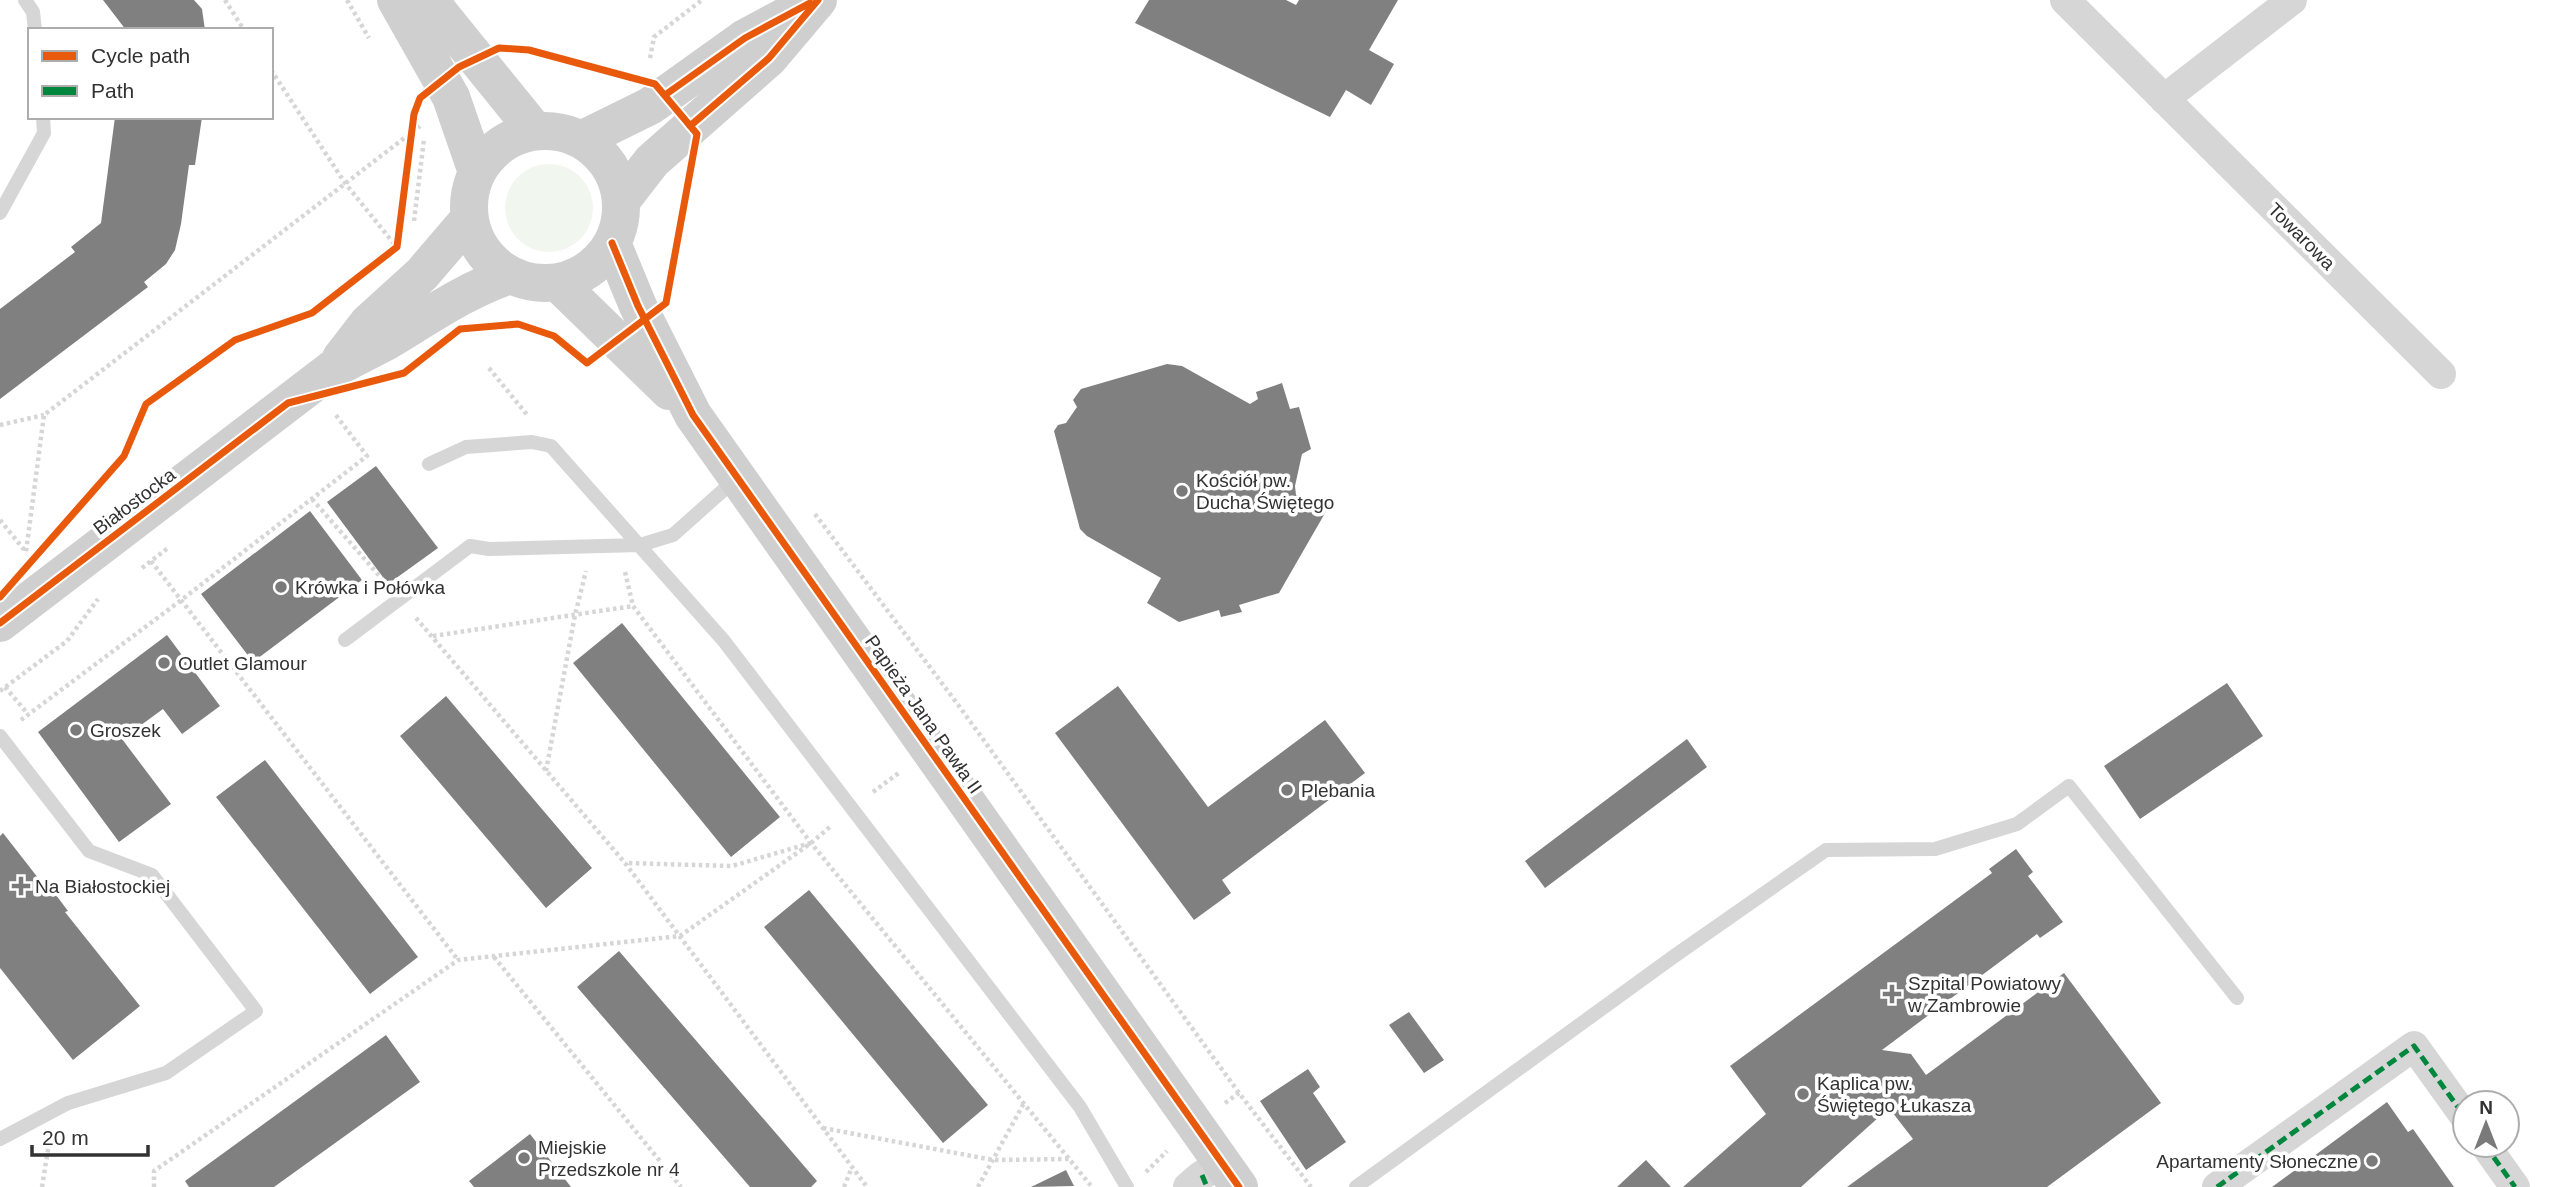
<svg xmlns="http://www.w3.org/2000/svg" width="2549" height="1187" viewBox="0 0 2549 1187" font-family="Helvetica,sans-serif">
<rect width="100%" height="100%" fill="#fff"/>
<path fill="#f1f6ee" d="M505 208a44 44 0 1 1 88 0a44 44 0 1 1-88 0Z"/>
<path fill="#808080" d="M 103,0 L 194,0 L 202,9 L 205,30 L 126,30 Z
M 1149,0 L 1286,0 L 1296,5 L 1299,0 L 1398,0 L 1369,50 L 1394,64 L 1371,105 L 1346,90 L 1330,117 L 1135,23 Z
M 115,117 L 202,117 L 195,165 L 189,165 L 181,224 L 175,250 L 166,264 L 144,282 L 148,287 L 0,399 L 0,309 L 75,252 L 71,247 L 101,223 Z
M 1167,364 L 1182,366 L 1250,404 L 1258,399 L 1256,392 L 1282,383 L 1290,409 L 1299,407 L 1311,449 L 1302,454 L 1295,486 L 1296,495 L 1332,501 L 1279,593 L 1239,605 L 1242,612 L 1221,617 L 1219,610 L 1179,622 L 1147,603 L 1161,578 L 1087,536 L 1080,529 L 1054,431 L 1058,425 L 1066,423 L 1077,407 L 1073,400 L 1081,389 Z
M 376,466 L 438,548 L 388,584 L 327,502 Z
M 310,511 L 362,580 L 253,662 L 201,594 Z
M 622,623 L 780,817 L 731,857 L 573,663 Z
M 167,635 L 220,706 L 182,734 L 163,709 L 122,739 L 171,804 L 119,842 L 38,732 Z
M 2227,683 L 2263,736 L 2140,819 L 2104,766 Z
M 1118,686 L 1208,807 L 1325,720 L 1365,773 L 1222,880 L 1231,893 L 1194,920 L 1055,733 Z
M 446,696 L 592,868 L 546,908 L 400,736 Z
M 1687,739 L 1707,767 L 1545,888 L 1525,861 Z
M 265,760 L 418,957 L 370,994 L 216,797 Z
M 3,833 L 53,897 L 56,895 L 68,911 L 65,912 L 140,1006 L 73,1060 L 0,968 L 0,836 Z
M 2016,849 L 2033,872 L 2028,876 L 2063,922 L 2040,938 L 2037,934 L 1882,1050 L 1911,1054 L 1926,1075 L 2064,973 L 2161,1103 L 2047,1187 L 1847,1187 L 1913,1139 L 1889,1108 L 1801,1187 L 1683,1187 L 1766,1114 L 1730,1066 L 1992,873 L 1989,869 Z
M 809,890 L 988,1105 L 943,1143 L 764,927 Z
M 619,951 L 817,1181 L 811,1187 L 750,1187 L 577,987 Z
M 1409,1012 L 1444,1060 L 1424,1073 L 1389,1025 Z
M 386,1035 L 420,1082 L 274,1187 L 189,1187 L 185,1181 Z
M 1308,1069 L 1320,1087 L 1313,1093 L 1346,1142 L 1306,1170 L 1260,1101 Z
M 2387,1102 L 2408,1132 L 2413,1129 L 2454,1187 L 2272,1187 Z
M 530,1134 L 571,1187 L 474,1187 L 469,1181 Z
M 1646,1160 L 1671,1187 L 1617,1187 Z
M 1066,1170 L 1074,1186 L 1031,1187 Z"/>
<g fill="none" stroke-linecap="round" stroke-linejoin="round">
<path stroke="#d6d6d6" stroke-width="4.5" stroke-dasharray="3.5 3.5" stroke-linecap="butt" d="M 225,0 L 244,30
M 347,0 L 369,38
M 650,58 L 654,37 L 702,0
M 271,70 L 345,183 L 395,245
M 414,221 L 424,139
M 489,368 L 528,416
M 0,425 L 44,415
M 312,499 L 383,580
M 815,514 L 959,706 L 1239,1093 L 1311,1187
M 0,520 L 26,552 L 44,415 L 420,126
M 151,561 L 458,960
M 142,568 L 168,548
M 625,572 L 633,606 L 811,843 L 1092,1187
M 416,618 L 625,863 L 867,1187
M 433,636 L 633,606
M 5,687 L 28,714
M 0,691 L 67,641 L 98,599
M 21,720 L 180,601 L 367,456 L 335,414
M 546,771 L 575,615 L 586,571
M 873,792 L 900,772
M 811,843 L 831,826
M 494,957 L 681,1187
M 1225,1103 L 1239,1093
M 823,1128 L 993,1160 L 1070,1159
M 1146,1172 L 1167,1151
M 42,1187 L 49,1143
M 154,1187 L 154,1171 L 458,960 L 680,936 L 811,843 L 732,866 L 625,863
M 844,1187 L 852,1167
M 978,1187 L 1024,1103"/>
<path stroke="#d6d6d6" stroke-width="14" d="M 25,0 L 33,12 L 35,30
M 0,213 L 44,133 L 43,117
M 429,464 L 466,447 L 532,442 L 551,446 L 724,641 L 1080,1107 L 1127,1187
M 345,640 L 470,546 L 489,549 L 640,545 L 673,535 L 737,478
M 0,736 L 89,851 L 152,875 L 256,1011 L 166,1073 L 68,1103 L 0,1139
M 1356,1187 L 1673,957 L 1826,850 L 1935,849 L 2017,824 L 2069,786 L 2237,998"/>
<path stroke="#d6d6d6" stroke-width="30" d="M 2065,0 L 2441,374
M 2164,99 L 2292,0
M 2485,1145 L 2515,1187
M 1188,1187 L 1202,1175 L 1222,1163
M 2217,1187 L 2414,1046 L 2465,1117"/>
<path stroke="#cfcfcf" stroke-width="38" d="M 396,0 L 451,97 L 477,172
M 429,0 L 535,131
M469 207a76 76 0 1 1 152 0a76 76 0 1 1-152 0Z
M 581,140 L 650,106 L 745,38 L 799,9
M 621,201 L 652,161 L 769,58 L 818,0
M 612,243 L 638,306 L 693,415 L 1239,1187
M 557,282 L 669,391
M 341,358 L 368,323 L 422,274 L 469,219
M 0,623 L 331,370 C 350,360 370,350 389,340 C 429,316 466,290 510,275"/>
<path stroke="#00873e" stroke-width="5" stroke-dasharray="10 5" stroke-linecap="butt" d="M 2485,1145 L 2515,1187
M 1202,1175 L 1207,1187
M 2217,1187 L 2414,1046 L 2465,1117"/>
<defs>
<path id="cycleway" d="M 665,95 L 745,38 L 810,3
M 690,126 L 769,58 L 818,0
M 612,243 L 638,306 L 693,415 L 1239,1187
M 0,597 L 124,456 L 146,404 L 235,340 L 312,313 L 397,247 L 414,114 L 420,98 L 459,67 L 499,48 L 529,50 L 655,84 L 697,134 L 666,303 L 587,363 L 554,336 L 518,324 L 460,329 L 404,373 L 288,403 L 0,623"/>
</defs>
<use href="#cycleway" stroke="#fff" stroke-width="11"/>
<use href="#cycleway" stroke="#e8590c" stroke-width="7"/>
</g>
<g fill="#7a7a7a" stroke="#fff" stroke-width="2.5">
<circle cx="1182" cy="491" r="7"/>
<circle cx="281" cy="587" r="7"/>
<circle cx="164" cy="663" r="7"/>
<circle cx="76" cy="730" r="7"/>
<circle cx="1287" cy="790" r="7"/>
<path d="M17.5 875.5h7v7h7v7h-7v7h-7v-7h-7v-7h7z"/>
<path d="M1888.5 983.5h7v7h7v7h-7v7h-7v-7h-7v-7h7z"/>
<circle cx="1803" cy="1094" r="7"/>
<circle cx="524" cy="1158" r="7"/>
<circle cx="2372" cy="1161" r="7"/>
</g>
<g text-anchor="middle" stroke-width="7" stroke-linejoin="round" paint-order="stroke">
<g font-size="19" fill="#323232" stroke="#fff">
<text transform="translate(2302 236) rotate(45)" y="7">Towarowa</text>
<text transform="translate(134 501) rotate(-37)" y="7">Białostocka</text>
<text transform="translate(924 714) rotate(55)" y="7">Papieża Jana Pawła II</text>
</g>
<g font-size="19" fill="#323232" stroke="#fff" text-anchor="start">
<text x="1196" y="487">Kościół pw.<tspan x="1196" dy="22">Ducha Świętego</tspan></text>
<text x="295" y="594">Krówka i Połówka</text>
<text x="178" y="670">Outlet Glamour</text>
<text x="90" y="737">Groszek</text>
<text x="1301" y="797">Plebania</text>
<text x="35" y="893">Na Białostockiej</text>
<text x="1908" y="990">Szpital Powiatowy<tspan x="1908" dy="22">w Zambrowie</tspan></text>
<text x="1817" y="1090">Kaplica pw.<tspan x="1817" dy="22">Świętego Łukasza</tspan></text>
<text x="538" y="1154">Miejskie<tspan x="538" dy="22">Przedszkole nr 4</tspan></text>
<text x="2358" y="1168" text-anchor="end">Apartamenty Słoneczne</text>
</g>
</g>
<rect x="28" y="28" width="245" height="91" fill="#ffffff" stroke="#adadad" stroke-width="2"/>
<rect x="42" y="51" width="35" height="10" fill="#e8590c" stroke="#adadad" stroke-width="2"/>
<text x="91" y="63" font-size="21" fill="#323232">Cycle path</text>
<rect x="42" y="86" width="35" height="10" fill="#00873e" stroke="#adadad" stroke-width="2"/>
<text x="91" y="98" font-size="21" fill="#323232">Path</text>
<g transform="translate(2486 1124)"><circle r="33" fill="#ffffff" stroke="#adadad" stroke-width="2"/>
<path d="M0-5L12 26L0 18L-12 26Z" fill="#7a7a7a"/>
<text y="-10" font-size="19" font-weight="bold" text-anchor="middle" fill="#323232">N</text>
</g>
<path d="M32 1145v10h116v-10" fill="none" stroke="#323232" stroke-width="3.5"/>
<text x="42" y="1145" font-size="21" fill="#323232" stroke="#ffffff" stroke-width="5" paint-order="stroke">20 m</text>
</svg>
